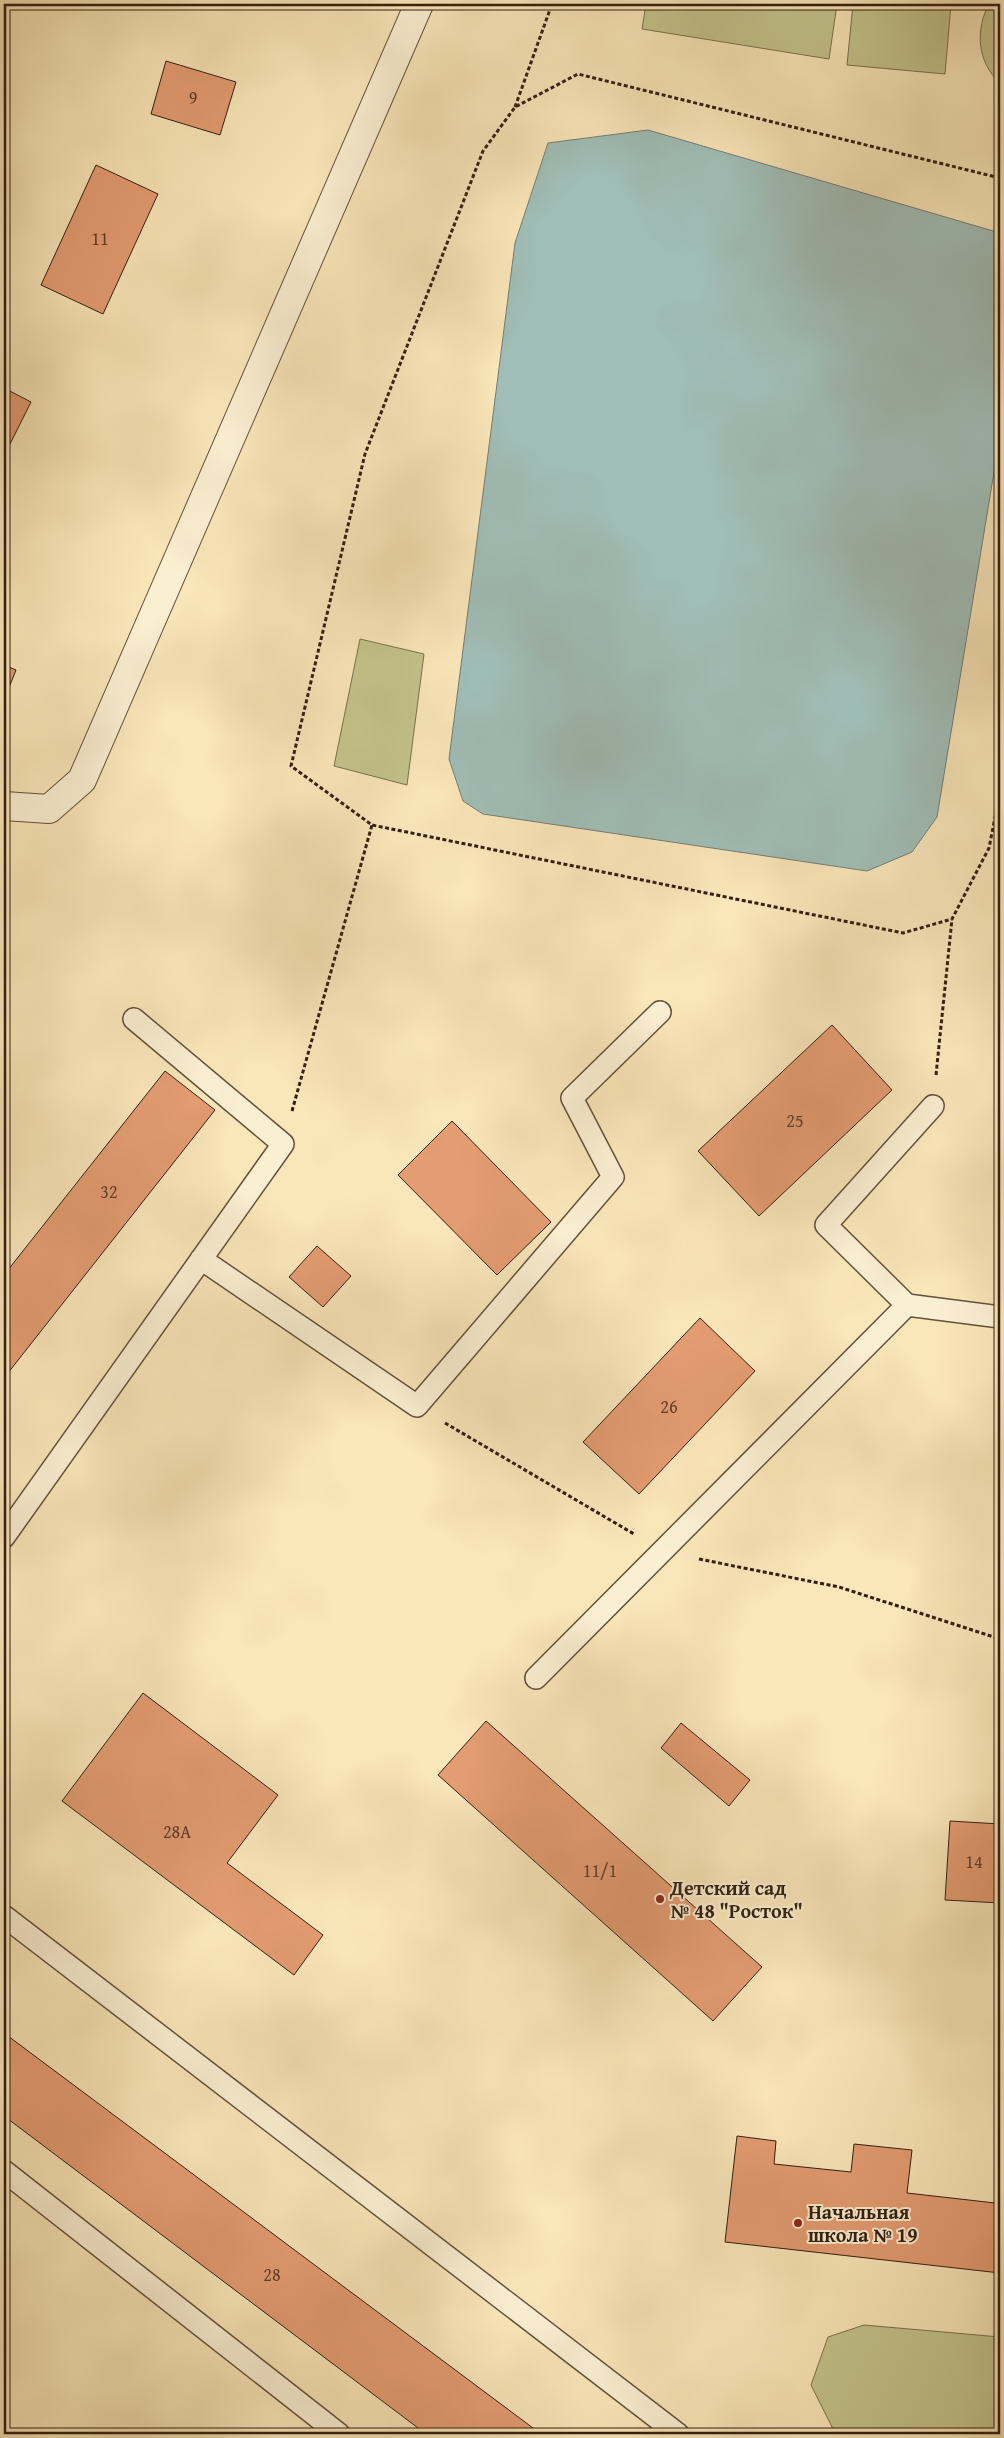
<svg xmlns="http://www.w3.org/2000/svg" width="1004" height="2438" viewBox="0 0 1004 2438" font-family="'Gentium Book Plus',serif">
<rect width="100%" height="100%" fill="#f9e6b9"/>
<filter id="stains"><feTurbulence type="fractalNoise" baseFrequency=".004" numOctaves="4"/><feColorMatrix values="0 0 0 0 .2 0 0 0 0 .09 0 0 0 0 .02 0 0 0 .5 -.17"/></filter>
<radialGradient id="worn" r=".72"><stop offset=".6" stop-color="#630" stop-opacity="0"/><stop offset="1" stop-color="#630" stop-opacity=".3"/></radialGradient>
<path fill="#c3c38c" stroke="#7b714e" d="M 646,4 L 837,4 L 829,59 L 642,29 Z
M 853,4 L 951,4 L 945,74 L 847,65 Z
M 989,4 L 1000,4 L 1000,83 C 977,62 975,30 989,4 Z
M 360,639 L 424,654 L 407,785 L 334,766 Z
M 864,2325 L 1000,2337 L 1000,2434 L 835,2433 L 811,2385 L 828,2337 Z"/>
<path fill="#a0beb7" stroke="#747e75" d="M 648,130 L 1000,233 L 1000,436 L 937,817 L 912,852 L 867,871 L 483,814 L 463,801 L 449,759 L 515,243 L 548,143 Z"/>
<path fill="#e49c72" stroke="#331f11" d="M 166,61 L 236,82 L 220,135 L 151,114 Z
M 96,165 L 158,194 L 103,314 L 41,285 Z
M 4,388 L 31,402 L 7,450 L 4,448 Z
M 4,665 L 16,670 L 4,700 Z
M 832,1025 L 892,1090 L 759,1216 L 698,1151 Z
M 165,1071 L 215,1110 L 4,1378 L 4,1275 Z
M 452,1121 L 551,1222 L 497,1275 L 398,1175 Z
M 317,1246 L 351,1276 L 323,1307 L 289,1277 Z
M 700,1318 L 755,1371 L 639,1494 L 583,1442 Z
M 143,1693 L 278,1795 L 227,1863 L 323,1935 L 294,1975 L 62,1801 Z
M 486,1721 L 762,1967 L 713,2021 L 438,1775 Z
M 681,1723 L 750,1780 L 729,1806 L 661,1748 Z
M 950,1821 L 1000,1824 L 1000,1903 L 945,1900 Z
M 4,2033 L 541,2434 L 426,2434 L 4,2116 Z
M 737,2136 L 776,2141 L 774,2164 L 851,2172 L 854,2144 L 912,2150 L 907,2193 L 995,2203 L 1000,2155 L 1000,2273 L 725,2242 Z"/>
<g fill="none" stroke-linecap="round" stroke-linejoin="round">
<defs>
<path id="service" d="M 201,1259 L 417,1406 L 613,1177 L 572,1098 L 660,1012
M 907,1305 L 826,1225 L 933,1106
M 4,1537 L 283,1144 L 134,1019
M 536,1678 L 907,1305 L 1000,1317
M 4,1916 L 678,2434
M 4,2171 L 339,2434"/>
<path id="minor" d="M 4,806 L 49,809 L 82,780 L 419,4"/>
</defs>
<use href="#service" stroke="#64513b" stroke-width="24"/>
<use href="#minor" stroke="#64513b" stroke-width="30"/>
<path stroke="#331f11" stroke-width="3" stroke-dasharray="4 2.5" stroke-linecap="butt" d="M 515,107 L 552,4
M 1000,178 L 578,74 L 515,107 L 483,151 L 365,454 L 291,766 L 372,825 L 903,933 L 952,919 L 989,848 L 1000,792
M 936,1075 L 952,919
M 292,1111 L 372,825
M 445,1423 L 634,1534
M 699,1559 L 839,1587 L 1000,1639"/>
<use href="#service" stroke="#fbefd2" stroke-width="21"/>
<use href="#minor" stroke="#fbefd2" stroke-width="28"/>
</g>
<g fill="#8f2418" stroke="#fbefd2" stroke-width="2">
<circle cx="660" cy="1899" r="5"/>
<circle cx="798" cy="2223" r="5"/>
</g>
<g text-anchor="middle" stroke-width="4" stroke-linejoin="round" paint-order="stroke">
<g font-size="18" fill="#5f3e29">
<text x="193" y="104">9</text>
<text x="100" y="245">11</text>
<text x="795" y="1127">25</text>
<text x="109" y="1198">32</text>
<text x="669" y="1413">26</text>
<text x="177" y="1838">28А</text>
<text x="974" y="1868">14</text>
<text x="600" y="1877">11/1</text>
<text x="272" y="2281">28</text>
</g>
<g font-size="20" font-weight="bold" fill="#331f11" stroke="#fbefd2" text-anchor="start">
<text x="670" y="1895">Детский сад<tspan x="670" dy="23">№ 48 "Росток"</tspan></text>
<text x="808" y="2219">Начальная<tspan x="808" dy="23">школа № 19</tspan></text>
</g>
</g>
<rect width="1004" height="2438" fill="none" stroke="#f9e6b9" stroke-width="20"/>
<rect x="5" y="5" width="994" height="2428" fill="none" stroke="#331f11" stroke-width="2.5"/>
<rect x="10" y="10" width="984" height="2418" fill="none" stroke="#331f11"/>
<rect width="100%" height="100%" filter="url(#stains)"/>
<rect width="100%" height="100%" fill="url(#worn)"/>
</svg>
